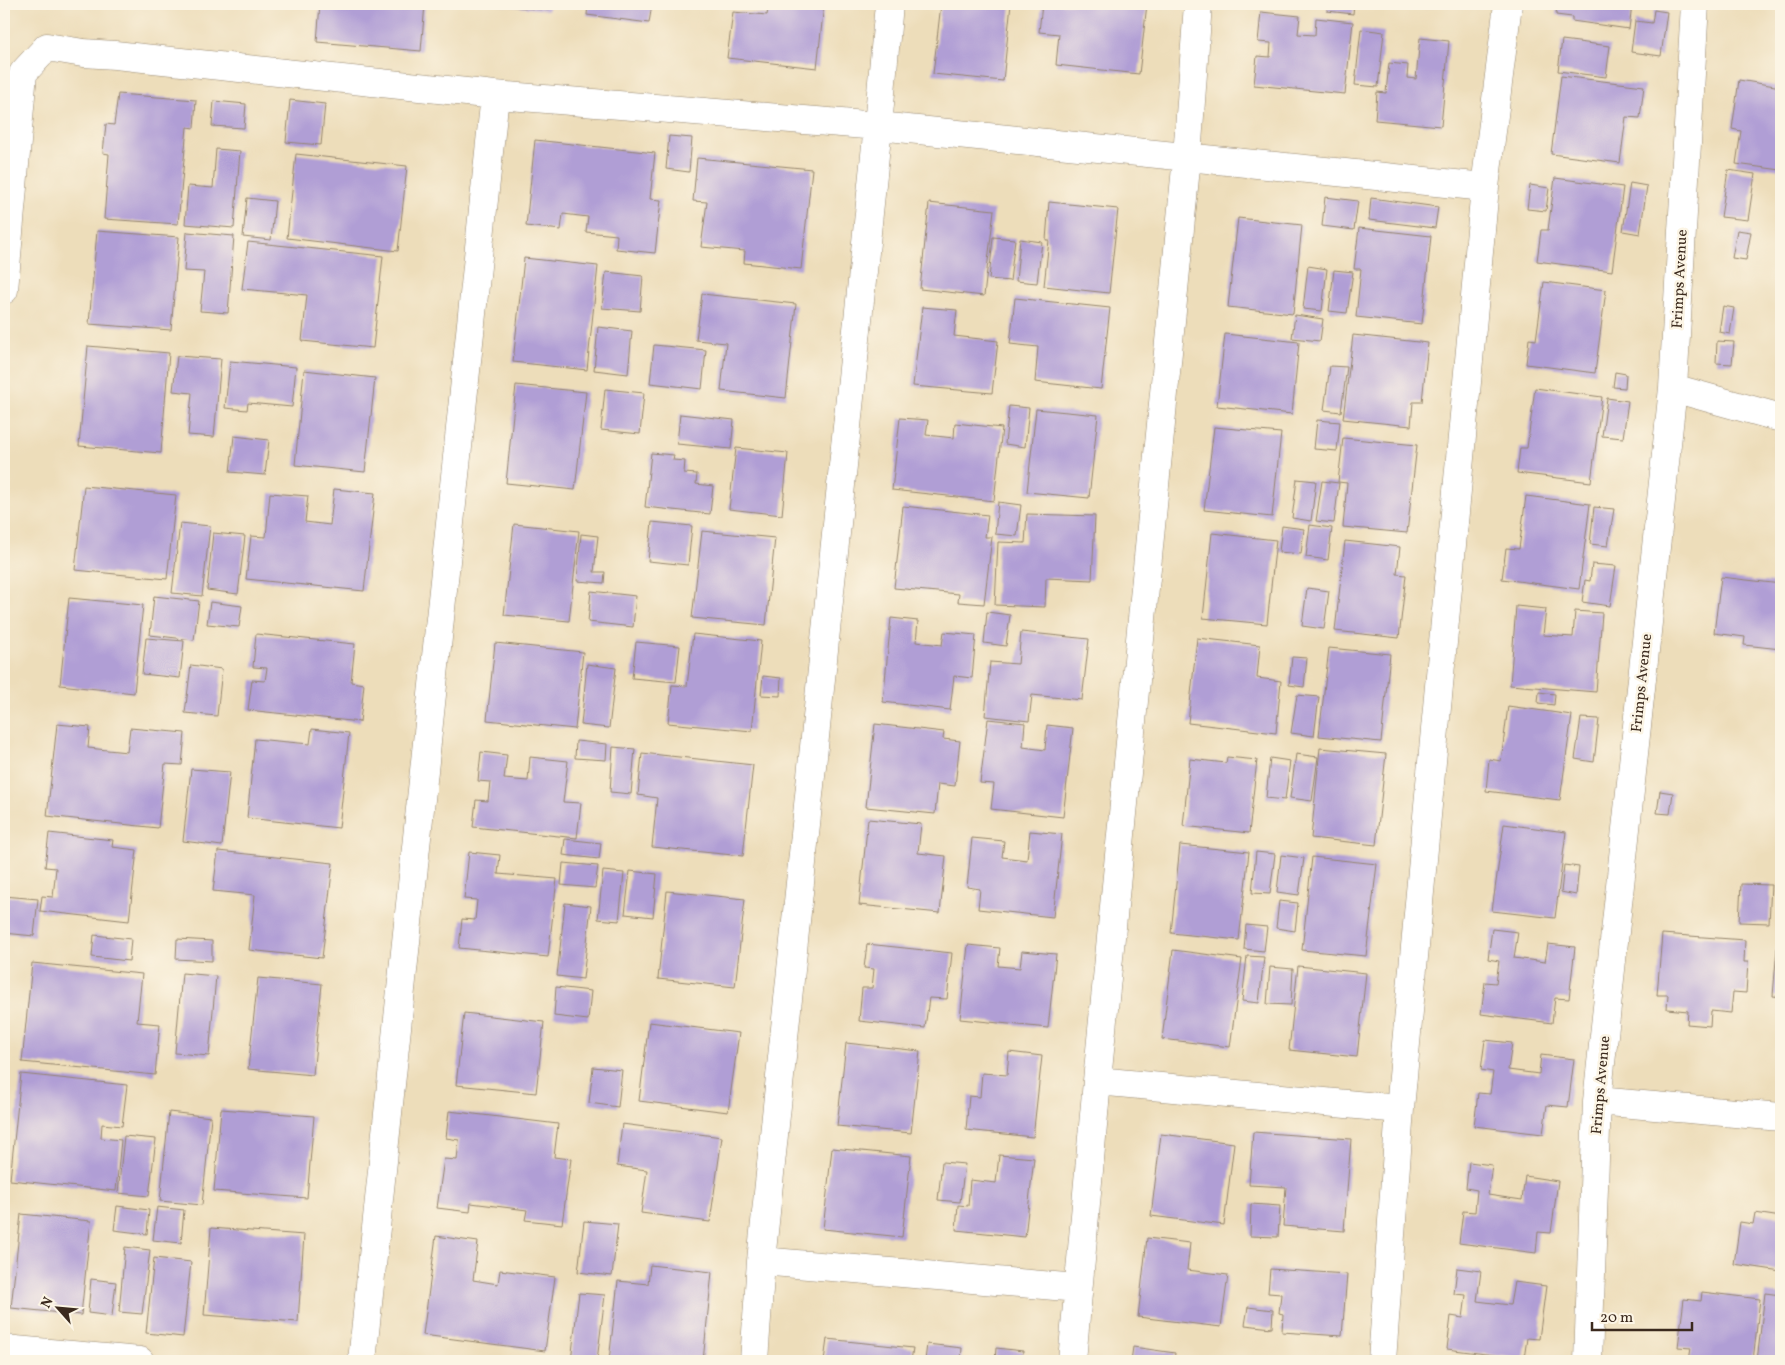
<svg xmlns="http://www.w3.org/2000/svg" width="1785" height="1365" viewBox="0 0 1785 1365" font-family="Vollkorn,serif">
<rect width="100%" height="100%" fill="#fcf5e5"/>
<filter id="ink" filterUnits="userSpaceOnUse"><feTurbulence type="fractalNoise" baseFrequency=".02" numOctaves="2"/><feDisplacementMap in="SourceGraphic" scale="10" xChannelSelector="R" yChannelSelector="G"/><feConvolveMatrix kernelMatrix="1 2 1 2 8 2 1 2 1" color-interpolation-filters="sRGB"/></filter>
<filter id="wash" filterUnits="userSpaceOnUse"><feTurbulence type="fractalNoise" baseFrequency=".0096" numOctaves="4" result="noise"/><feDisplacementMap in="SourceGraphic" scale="20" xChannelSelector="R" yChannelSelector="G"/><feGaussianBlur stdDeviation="1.12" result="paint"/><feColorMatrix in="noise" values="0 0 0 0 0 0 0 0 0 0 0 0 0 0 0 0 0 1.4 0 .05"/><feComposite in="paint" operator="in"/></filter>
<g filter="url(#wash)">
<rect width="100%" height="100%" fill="#edddba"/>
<g id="blocks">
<path fill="#b09ed5" d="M 320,4 L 425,4 L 421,51 L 317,42 Z
M 499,4 L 549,4 L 548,10 L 499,5 Z
M 588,4 L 652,4 L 649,23 L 587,15 Z
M 769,4 L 824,4 L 817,68 L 727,58 L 733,12 L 767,15 Z
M 941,4 L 1011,4 L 1003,81 L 933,74 Z
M 1042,4 L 1147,4 L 1139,74 L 1056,65 L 1059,34 L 1039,32 Z
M 1328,4 L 1354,4 L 1353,14 L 1327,11 Z
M 1557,4 L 1632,4 L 1629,29 L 1572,21 L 1572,17 L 1556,15 Z
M 1654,10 L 1667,12 L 1661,56 L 1631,52 L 1635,21 L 1652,23 Z
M 1261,12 L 1300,16 L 1298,34 L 1315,35 L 1316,18 L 1353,22 L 1345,94 L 1254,85 L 1257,56 L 1270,57 L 1271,43 L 1258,42 Z
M 1361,29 L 1384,32 L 1378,87 L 1355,85 Z
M 1420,38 L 1449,41 L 1441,126 L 1375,120 L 1377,92 L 1386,93 L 1389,63 L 1408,65 L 1407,78 L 1416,79 Z
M 1562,40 L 1610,46 L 1606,77 L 1558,71 Z
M 1561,76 L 1644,86 L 1640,118 L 1626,117 L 1620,163 L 1551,154 Z
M 1739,80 L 1781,87 L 1781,170 L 1736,164 L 1741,131 L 1732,129 Z
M 118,94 L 196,100 L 194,128 L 187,127 L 178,224 L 104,219 L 109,154 L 103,153 L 106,124 L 114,125 Z
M 290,100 L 325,104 L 321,145 L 286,142 Z
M 214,101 L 246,104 L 244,128 L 212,126 Z
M 669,136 L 692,138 L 689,172 L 666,169 Z
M 535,140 L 655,153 L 650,199 L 661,200 L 655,253 L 616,249 L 617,235 L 586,232 L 588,217 L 563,214 L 561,230 L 526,226 Z
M 216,149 L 240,151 L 234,228 L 185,224 L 188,186 L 213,188 Z
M 296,154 L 407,166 L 398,251 L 287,238 Z
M 697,158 L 812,169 L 801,269 L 744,263 L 745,251 L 701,247 L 707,202 L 693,201 Z
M 1728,170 L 1755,174 L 1748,220 L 1721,217 Z
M 1555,178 L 1623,187 L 1612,271 L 1537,261 L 1541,230 L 1548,230 Z
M 1630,183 L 1647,186 L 1640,234 L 1623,231 Z
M 1530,185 L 1549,188 L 1546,211 L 1527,209 Z
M 1325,197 L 1358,201 L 1354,230 L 1322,226 Z
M 247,198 L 275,201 L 271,240 L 243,237 Z
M 1371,198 L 1438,207 L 1435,228 L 1369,220 Z
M 1049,202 L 1118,209 L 1109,293 L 1044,286 L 1049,240 L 1046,240 Z
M 929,203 L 994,210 L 984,296 L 920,289 Z
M 1238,218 L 1302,225 L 1293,314 L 1228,307 Z
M 1359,228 L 1431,236 L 1422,324 L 1356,317 L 1361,269 L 1354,269 Z
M 1737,230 L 1751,232 L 1746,260 L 1732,258 Z
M 97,231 L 179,237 L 171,330 L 89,324 Z
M 187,232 L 234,236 L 228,313 L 200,311 L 204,272 L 184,271 Z
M 993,237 L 1015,239 L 1010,281 L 989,279 Z
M 1020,239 L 1042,242 L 1037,283 L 1016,281 Z
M 248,242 L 383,256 L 373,348 L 302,341 L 307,295 L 242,289 Z
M 524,258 L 598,266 L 587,370 L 513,362 Z
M 1308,266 L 1327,269 L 1322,311 L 1303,309 Z
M 1334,270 L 1353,272 L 1347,313 L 1329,311 Z
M 606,272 L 643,276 L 640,311 L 602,308 Z
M 1544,282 L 1606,290 L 1595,373 L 1526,364 L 1529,339 L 1536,340 Z
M 702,294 L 796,304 L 786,398 L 721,391 L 726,343 L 696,340 Z
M 1015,298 L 1110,308 L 1101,389 L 1035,382 L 1038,347 L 1010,344 Z
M 1723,306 L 1734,308 L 1730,334 L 1719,332 Z
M 922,307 L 957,310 L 954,336 L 998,341 L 992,393 L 913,386 Z
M 1295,315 L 1323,319 L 1320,341 L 1292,338 Z
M 598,327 L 632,331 L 628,374 L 594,370 Z
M 1225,334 L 1299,342 L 1292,414 L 1217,406 Z
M 1353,335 L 1428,343 L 1422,402 L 1413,402 L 1411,426 L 1343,419 Z
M 1717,341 L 1734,342 L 1732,364 L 1716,363 Z
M 654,345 L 706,350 L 702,389 L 650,383 Z
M 88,346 L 169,353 L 161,453 L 79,446 Z
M 177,356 L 221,359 L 214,437 L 188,435 L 192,393 L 173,391 Z
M 230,361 L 296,367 L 292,407 L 248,403 L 247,410 L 225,408 Z
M 1330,366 L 1347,367 L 1341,412 L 1324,410 Z
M 304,370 L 375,378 L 365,472 L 295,465 Z
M 1615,372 L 1626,374 L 1625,388 L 1613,387 Z
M 516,385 L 586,392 L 575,490 L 506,483 Z
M 1535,388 L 1602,397 L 1591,482 L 1517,473 L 1520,448 L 1527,448 Z
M 605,389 L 644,393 L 640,434 L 601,430 Z
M 1607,398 L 1628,401 L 1623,438 L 1602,436 Z
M 1009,406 L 1029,408 L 1025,447 L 1005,444 Z
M 1036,409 L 1098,415 L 1089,498 L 1027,492 Z
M 680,414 L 734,420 L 731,449 L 677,444 Z
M 900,418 L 928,420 L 926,435 L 954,438 L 955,423 L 1002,428 L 994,501 L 892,490 Z
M 1317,420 L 1340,422 L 1337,451 L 1314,449 Z
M 1214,427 L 1281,433 L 1272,517 L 1204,510 Z
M 234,436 L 269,440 L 265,475 L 230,472 Z
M 1343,438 L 1417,445 L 1407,533 L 1343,527 L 1347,483 L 1338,482 Z
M 736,448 L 788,453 L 782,515 L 729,509 Z
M 651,453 L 674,455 L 673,460 L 685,461 L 684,473 L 697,474 L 696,484 L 713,486 L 710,514 L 645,507 Z
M 1297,479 L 1316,481 L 1311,521 L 1292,518 Z
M 1322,481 L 1339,483 L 1334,523 L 1316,521 Z
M 84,486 L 176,495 L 167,579 L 75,570 Z
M 334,489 L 375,493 L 364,591 L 246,579 L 251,536 L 266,537 L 270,493 L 308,496 L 305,522 L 330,525 Z
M 1526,496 L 1590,504 L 1579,589 L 1502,579 L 1506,548 L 1519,549 Z
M 998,502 L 1021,505 L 1017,536 L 995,534 Z
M 903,506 L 988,515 L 985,537 L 992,537 L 984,604 L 958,602 L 959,594 L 894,588 Z
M 1594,507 L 1614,509 L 1608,546 L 1590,544 Z
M 1027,514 L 1095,516 L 1092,580 L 1046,578 L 1045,607 L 995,605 L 998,542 L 1025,543 Z
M 652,522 L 692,526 L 688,565 L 648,561 Z
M 180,523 L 210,526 L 202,596 L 172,593 Z
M 514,524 L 579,531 L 569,621 L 504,615 Z
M 1310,525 L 1332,528 L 1328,560 L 1306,557 Z
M 1282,526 L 1304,529 L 1301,554 L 1279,552 Z
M 702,531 L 775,538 L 766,625 L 692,618 Z
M 213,533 L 245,536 L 238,594 L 207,590 Z
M 1212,533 L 1276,540 L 1267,624 L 1203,618 Z
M 581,534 L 598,536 L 594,572 L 605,572 L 604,583 L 577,581 Z
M 1345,541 L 1400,547 L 1397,574 L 1406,575 L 1399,638 L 1335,631 Z
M 1592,564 L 1616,566 L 1610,606 L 1582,602 L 1585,580 L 1590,581 Z
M 1721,577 L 1781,584 L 1781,649 L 1744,645 L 1745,637 L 1714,633 Z
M 1307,588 L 1329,591 L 1324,629 L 1302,626 Z
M 591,591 L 636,596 L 633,627 L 588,622 Z
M 154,596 L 199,601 L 194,640 L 150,635 Z
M 69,598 L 143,605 L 134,693 L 60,685 Z
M 210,602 L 242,606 L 239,627 L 207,624 Z
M 1516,606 L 1546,609 L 1543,635 L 1573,637 L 1575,611 L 1602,613 L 1596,692 L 1510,685 Z
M 987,612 L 1010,615 L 1006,646 L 984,643 Z
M 891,618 L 918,621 L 916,642 L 942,645 L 944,632 L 976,635 L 972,678 L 954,676 L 950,710 L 883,702 Z
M 1021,632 L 1089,639 L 1082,700 L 1032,695 L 1029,721 L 985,716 L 990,662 L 1018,664 Z
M 256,634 L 355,644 L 351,682 L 364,684 L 360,722 L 248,710 L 252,680 L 265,681 L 267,668 L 253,667 Z
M 693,634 L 761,641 L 752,731 L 668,723 L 672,685 L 687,686 Z
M 146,638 L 184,641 L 180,678 L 142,674 Z
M 1197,638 L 1260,645 L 1257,678 L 1281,681 L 1276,733 L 1188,723 Z
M 636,642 L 680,646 L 676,682 L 632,678 Z
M 495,643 L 583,652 L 575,729 L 487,720 Z
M 1329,648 L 1390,654 L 1381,742 L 1319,736 Z
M 1292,657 L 1307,658 L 1304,687 L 1289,685 Z
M 587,664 L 616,668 L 609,728 L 581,725 Z
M 191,665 L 222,669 L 217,716 L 185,713 Z
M 763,676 L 781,678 L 780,696 L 761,695 Z
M 1539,692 L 1555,694 L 1554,705 L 1538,703 Z
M 1297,695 L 1319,697 L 1314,736 L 1291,733 Z
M 1508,706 L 1572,715 L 1560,800 L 1486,791 L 1489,759 L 1501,761 Z
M 1581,718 L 1599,719 L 1594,762 L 1575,759 Z
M 988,719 L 1025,723 L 1023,747 L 1045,750 L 1047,725 L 1073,728 L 1063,817 L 991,809 L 994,784 L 980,783 Z
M 57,724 L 90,727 L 88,748 L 127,752 L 130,728 L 185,733 L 182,765 L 165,764 L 158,828 L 47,816 Z
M 875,724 L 944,732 L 943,739 L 960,741 L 955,786 L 938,784 L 935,814 L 866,807 Z
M 312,729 L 349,733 L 339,828 L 247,818 L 255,739 L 310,744 Z
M 576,741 L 607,744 L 606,760 L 575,758 Z
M 613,747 L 635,749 L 631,794 L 610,792 Z
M 1320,748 L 1386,754 L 1376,845 L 1311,838 Z
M 481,752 L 507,755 L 504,779 L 528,781 L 530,757 L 568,761 L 563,802 L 581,803 L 577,838 L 473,827 L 476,800 L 488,801 L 490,782 L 478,781 Z
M 642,753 L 753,765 L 743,856 L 652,847 L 657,798 L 638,795 Z
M 1296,754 L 1318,757 L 1312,801 L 1290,798 Z
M 1227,757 L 1257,760 L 1249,833 L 1183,826 L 1190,759 L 1226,763 Z
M 1270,758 L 1290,761 L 1285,800 L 1266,798 Z
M 191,769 L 230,772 L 222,846 L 183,841 Z
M 1660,791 L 1673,793 L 1670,814 L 1657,813 Z
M 868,819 L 921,824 L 918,853 L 946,856 L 940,913 L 859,905 Z
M 1504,824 L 1566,832 L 1555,918 L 1492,911 Z
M 1030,831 L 1062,834 L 1053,917 L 978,909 L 980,889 L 967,887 L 972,838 L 1004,841 L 1002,857 L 1027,860 Z
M 49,833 L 113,840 L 112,847 L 137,850 L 129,921 L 40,911 L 42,896 L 53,897 L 56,868 L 45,867 Z
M 565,839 L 601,843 L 599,859 L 563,855 Z
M 1180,845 L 1249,852 L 1239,940 L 1171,933 Z
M 218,851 L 333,863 L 322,958 L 249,950 L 255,895 L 213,891 Z
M 469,852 L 500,855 L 498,874 L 557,879 L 548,957 L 459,948 L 462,919 L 475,920 L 477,900 L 464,899 Z
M 1256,852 L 1275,854 L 1270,894 L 1252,893 Z
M 1281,855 L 1304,858 L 1299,895 L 1277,892 Z
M 1312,857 L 1377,864 L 1366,956 L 1302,950 Z
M 563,863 L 598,866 L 595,888 L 561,885 Z
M 1564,865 L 1579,867 L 1576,895 L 1561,892 Z
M 603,871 L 624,873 L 619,921 L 598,919 Z
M 630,871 L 657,874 L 653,917 L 625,914 Z
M 1741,884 L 1771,885 L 1769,923 L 1739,922 Z
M 667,891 L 745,899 L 735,987 L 658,979 Z
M 4,896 L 38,899 L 34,936 L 4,933 Z
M 1279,901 L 1298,903 L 1295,931 L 1276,928 Z
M 565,903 L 591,906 L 583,979 L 557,976 Z
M 1246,925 L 1267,927 L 1264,951 L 1244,949 Z
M 1492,929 L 1518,932 L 1514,958 L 1545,962 L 1548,944 L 1575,947 L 1569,999 L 1555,998 L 1552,1023 L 1481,1014 L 1485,982 L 1496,983 L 1499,961 L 1488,959 Z
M 1662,934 L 1745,940 L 1744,962 L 1748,962 L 1746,993 L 1733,992 L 1731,1013 L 1711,1011 L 1710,1026 L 1687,1024 L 1688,1011 L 1667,1009 L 1668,995 L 1657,995 Z
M 94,935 L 131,939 L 129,961 L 92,957 Z
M 177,939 L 212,941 L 212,961 L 176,959 Z
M 867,944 L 952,953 L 947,999 L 929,998 L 925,1028 L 859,1021 L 862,988 L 872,988 L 874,969 L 864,968 Z
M 968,945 L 1000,948 L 998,966 L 1020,968 L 1022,951 L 1056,954 L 1048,1028 L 960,1019 Z
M 1777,948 L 1781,948 L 1781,997 L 1773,996 Z
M 1173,950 L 1242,959 L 1230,1047 L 1162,1039 Z
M 1247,956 L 1264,957 L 1259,1003 L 1242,1001 Z
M 32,963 L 142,974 L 137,1022 L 160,1024 L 155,1075 L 22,1062 Z
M 1298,966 L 1366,973 L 1357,1057 L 1289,1050 Z
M 1270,967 L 1293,969 L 1291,1005 L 1267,1004 Z
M 182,973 L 216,976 L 209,1056 L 175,1053 Z
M 258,978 L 322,984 L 313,1075 L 248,1069 Z
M 556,987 L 591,991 L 588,1020 L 554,1016 Z
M 464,1013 L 544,1022 L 536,1093 L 456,1085 Z
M 649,1022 L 739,1033 L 728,1112 L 639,1101 Z
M 1485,1040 L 1512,1043 L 1508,1070 L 1539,1074 L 1541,1055 L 1574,1059 L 1568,1107 L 1547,1105 L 1543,1134 L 1474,1126 L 1478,1093 L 1490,1094 L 1493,1072 L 1481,1070 Z
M 846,1043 L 920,1051 L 911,1133 L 837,1126 Z
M 1009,1052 L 1042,1056 L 1033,1137 L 966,1130 L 969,1096 L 980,1097 L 982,1073 L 1007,1075 Z
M 593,1067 L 622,1070 L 618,1107 L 589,1103 Z
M 21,1074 L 127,1085 L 122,1126 L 102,1124 L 101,1138 L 121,1140 L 116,1191 L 10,1180 Z
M 221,1109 L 314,1116 L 307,1198 L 214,1191 Z
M 449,1111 L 558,1124 L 554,1157 L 571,1159 L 562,1224 L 525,1220 L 527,1210 L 471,1203 L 470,1212 L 437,1208 L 444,1159 L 457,1160 L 459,1140 L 446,1138 Z
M 169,1112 L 211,1117 L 202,1205 L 160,1201 Z
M 622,1124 L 722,1137 L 710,1222 L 641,1213 L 647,1170 L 617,1166 Z
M 1253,1132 L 1351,1139 L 1344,1231 L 1283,1226 L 1286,1187 L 1249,1185 Z
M 1161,1134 L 1234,1143 L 1224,1225 L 1151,1216 Z
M 124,1136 L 156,1139 L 149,1196 L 118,1193 Z
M 832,1148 L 911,1156 L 902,1237 L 823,1229 Z
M 999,1155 L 1034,1158 L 1025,1237 L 956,1230 L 958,1205 L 968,1206 L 970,1180 L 996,1183 Z
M 942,1162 L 965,1164 L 960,1202 L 938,1200 Z
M 1469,1162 L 1492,1165 L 1488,1195 L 1522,1200 L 1525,1176 L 1558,1181 L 1551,1233 L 1538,1232 L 1536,1253 L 1459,1243 L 1463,1211 L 1475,1212 L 1477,1190 L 1466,1188 Z
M 1251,1204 L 1280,1206 L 1278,1237 L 1250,1236 Z
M 117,1206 L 149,1210 L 147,1234 L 114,1230 Z
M 157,1207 L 184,1210 L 181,1243 L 153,1240 Z
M 1755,1213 L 1781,1217 L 1781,1271 L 1734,1264 L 1740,1222 L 1753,1224 Z
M 21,1214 L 91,1221 L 81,1315 L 11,1308 Z
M 584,1221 L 618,1224 L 612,1276 L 578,1272 Z
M 211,1228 L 304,1235 L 298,1322 L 204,1315 Z
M 436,1236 L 478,1242 L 473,1280 L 498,1284 L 500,1270 L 555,1277 L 545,1351 L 423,1335 Z
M 1147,1238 L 1190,1243 L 1187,1270 L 1228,1275 L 1221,1327 L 1138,1317 Z
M 125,1247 L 150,1250 L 142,1314 L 119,1312 Z
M 154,1258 L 191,1262 L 183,1337 L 146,1333 Z
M 650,1265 L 712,1272 L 703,1361 L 609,1361 L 618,1281 L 648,1284 Z
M 1457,1268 L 1481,1271 L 1477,1301 L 1510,1305 L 1514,1282 L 1546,1286 L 1539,1339 L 1527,1338 L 1524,1359 L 1447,1349 L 1451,1316 L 1463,1318 L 1466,1295 L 1454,1294 Z
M 1270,1269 L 1347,1274 L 1342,1336 L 1282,1332 L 1283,1314 L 1279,1313 L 1281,1294 L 1268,1293 Z
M 91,1279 L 116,1282 L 112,1316 L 88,1313 Z
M 1702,1292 L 1760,1299 L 1753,1361 L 1689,1361 L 1691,1348 L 1678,1347 L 1684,1299 L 1701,1301 Z
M 579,1293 L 605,1295 L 597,1361 L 571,1361 Z
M 1765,1293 L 1781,1295 L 1781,1361 L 1757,1361 Z
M 1248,1307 L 1273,1310 L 1272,1328 L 1245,1325 Z
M 827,1339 L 913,1348 L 911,1361 L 824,1361 Z
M 927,1344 L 962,1348 L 961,1361 L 925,1361 Z
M 1133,1347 L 1175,1353 L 1174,1361 L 1131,1361 Z
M 996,1348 L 1023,1351 L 1022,1361 L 995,1361 Z"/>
</g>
</g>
<g filter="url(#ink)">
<use href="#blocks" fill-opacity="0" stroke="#94846c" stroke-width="1"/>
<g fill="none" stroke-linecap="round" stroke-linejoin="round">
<defs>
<path id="minor" d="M 4,290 L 23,73 L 47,47 L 83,53 L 115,55 L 495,95 L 878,126 L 1485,187
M 1673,388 L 1781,418
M 1097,1081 L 1400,1109
M 1597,1101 L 1781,1117
M 761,1261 L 1078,1288
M 4,1349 L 140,1361
M 362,1361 L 495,95
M 754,1361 L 761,1261 L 878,126 L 889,4
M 1072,1361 L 1097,1081 L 1187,157 L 1198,4
M 1382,1361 L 1400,1109 L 1485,187 L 1508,4
M 1588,1361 L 1597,1101 L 1673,388 L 1695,4"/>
</defs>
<use href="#minor" stroke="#94846c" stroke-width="29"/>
<use href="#minor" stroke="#fff" stroke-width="28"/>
</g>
</g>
<g text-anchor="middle" stroke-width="5" stroke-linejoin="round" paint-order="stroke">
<g font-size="15" fill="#3b2a1e" stroke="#fcf5e5">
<text transform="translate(1679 279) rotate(-87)" y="5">Frimps Avenue</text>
<text transform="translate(1641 683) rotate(-84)" y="5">Frimps Avenue</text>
<text transform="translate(1600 1085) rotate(-85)" y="5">Frimps Avenue</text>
</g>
</g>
<rect width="1785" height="1365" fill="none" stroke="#fcf5e5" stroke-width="20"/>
<g transform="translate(58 1308) rotate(297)" stroke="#fcf5e5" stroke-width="4" paint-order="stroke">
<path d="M0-4L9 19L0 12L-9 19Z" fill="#3b2a1e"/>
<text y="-8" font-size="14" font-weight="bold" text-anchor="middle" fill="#3b2a1e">N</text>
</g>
<path d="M1592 1322v8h100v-8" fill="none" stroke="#3b2a1e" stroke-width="2.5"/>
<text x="1600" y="1322" font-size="15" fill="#3b2a1e" stroke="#fcf5e5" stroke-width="4" paint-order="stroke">20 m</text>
</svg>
